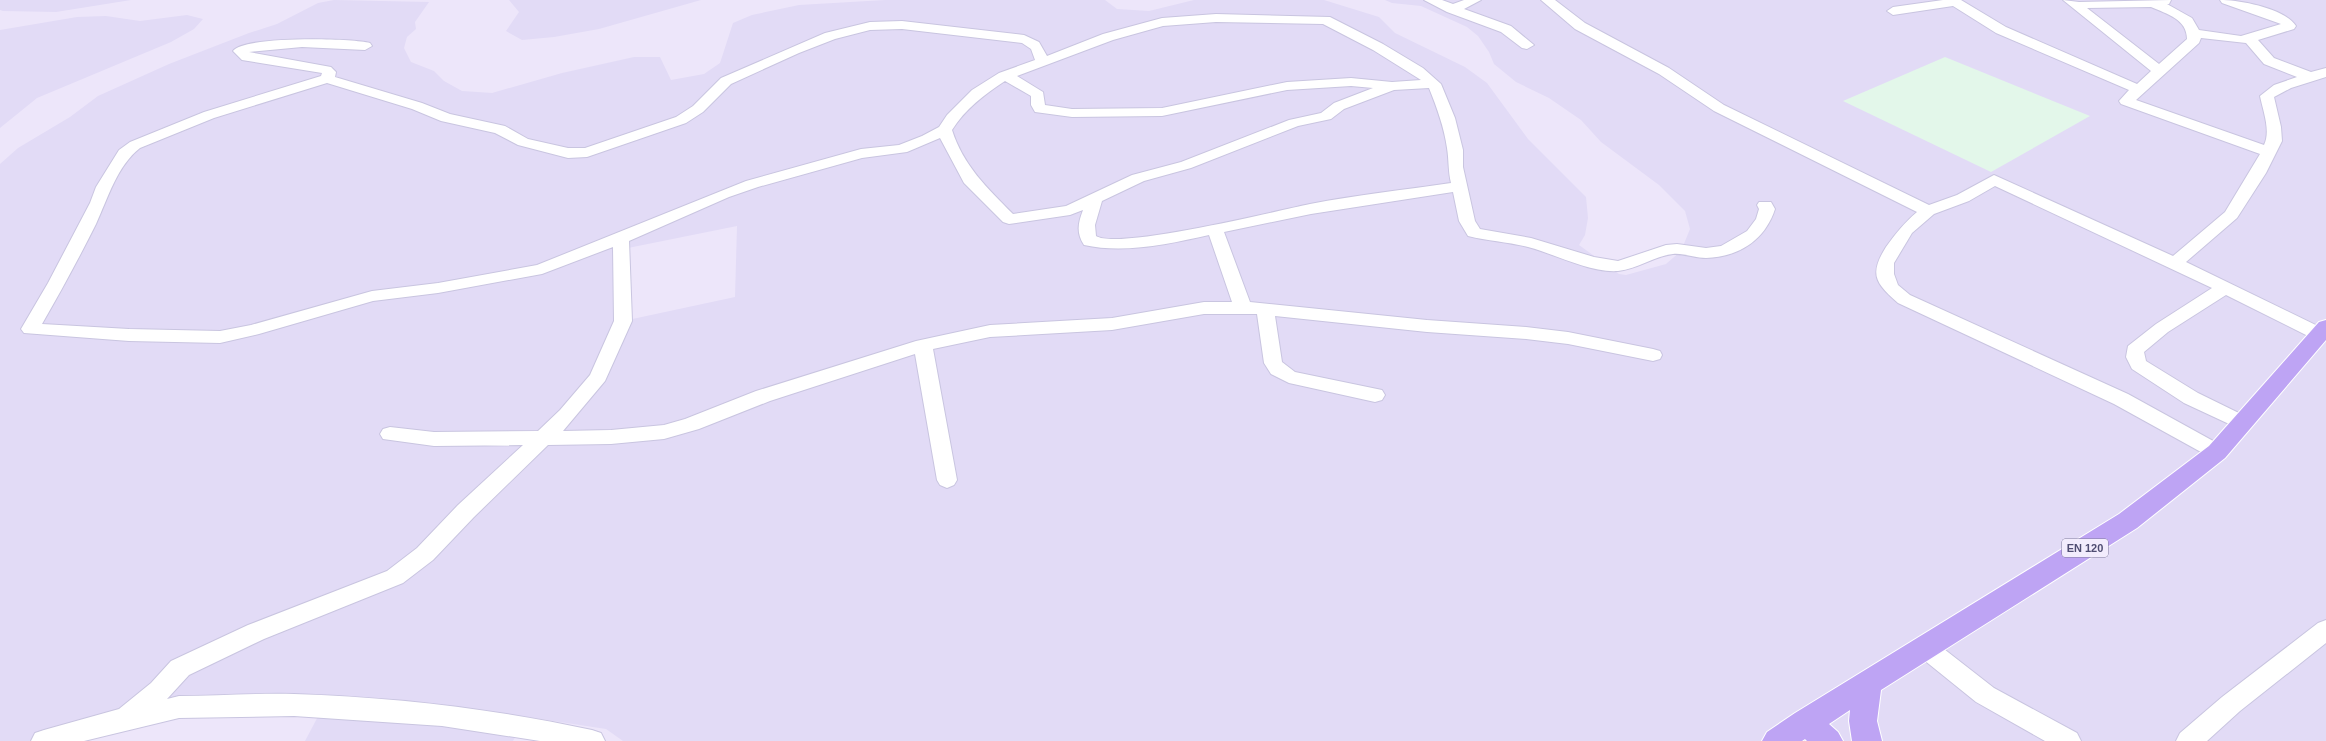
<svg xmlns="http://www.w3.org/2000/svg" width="2326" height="741" viewBox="0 0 2326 741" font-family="Helvetica,sans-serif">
<rect width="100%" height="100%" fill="#ede6fa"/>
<path fill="#e2dbf6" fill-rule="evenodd" d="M 0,0 L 131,0 L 56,12 L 3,11 L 0,10 Z
M 334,0 L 429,2 L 415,22 L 416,29 L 407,37 L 404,48 L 411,62 L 434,71 L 444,81 L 462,91 L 492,93 L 562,73 L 634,57 L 660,57 L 671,80 L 704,74 L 720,63 L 733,23 L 752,15 L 799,5 L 885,0 L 1105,0 L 1117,9 L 1149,11 L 1194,0 L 1324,0 L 1379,17 L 1395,33 L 1465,67 L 1487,83 L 1528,139 L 1586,197 L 1588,218 L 1585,235 L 1579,245 L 1619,274 L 1626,275 L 1666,264 L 1681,251 L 1690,229 L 1685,211 L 1659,185 L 1601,142 L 1581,120 L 1549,98 L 1516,82 L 1494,64 L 1489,52 L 1478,36 L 1467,27 L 1421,6 L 1392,3 L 1385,0 L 2326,0 L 2326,741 L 623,741 L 606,729 L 527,717 L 513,741 L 305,741 L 323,707 L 179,707 L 44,741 L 0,741 L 0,164 L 18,148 L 70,117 L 98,96 L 169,64 L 249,33 L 277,24 L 318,3 ZM 737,226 L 735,297 L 623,321 L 623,249 Z
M 509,0 L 701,0 L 599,29 L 554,37 L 522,40 L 506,31 L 519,12 Z
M 187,15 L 203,19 L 194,29 L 171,42 L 37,98 L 0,128 L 0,30 L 77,17 L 106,16 L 140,21 Z"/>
<path fill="#e3f7ea" d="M 1945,57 L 2090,116 L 1991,172 L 1843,101 Z"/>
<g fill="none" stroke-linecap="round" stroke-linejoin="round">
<defs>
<path id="minor" d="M 1424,0 L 1442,0 L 1453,4 L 1464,0 L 1481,0 L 1464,9 L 1511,26 L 1534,45 L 1527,49 L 1522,48 L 1501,32 L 1447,12 Z
M 1541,0 L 1555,0 L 1585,23 L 1669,68 L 1724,105 L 1929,205 L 1957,195 L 1994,175 L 2173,256 L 2225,212 L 2260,154 L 2121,104 L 2119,101 L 2129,90 L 1996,33 L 1953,6 L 1893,15 L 1887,11 L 1893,7 L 1943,0 L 1961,0 L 2006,27 L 2137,84 L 2151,71 L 2063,0 L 2079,2 L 2171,0 L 2169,4 L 2167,4 L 2192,18 L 2199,30 L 2241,36 L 2281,24 L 2222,3 L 2220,0 C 2240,0 2284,8 2296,26 L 2294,29 L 2258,40 L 2274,58 L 2311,72 L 2326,68 L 2326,77 L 2291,88 L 2274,97 L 2281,127 L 2282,141 L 2266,173 L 2237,218 L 2186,262 L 2326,330 L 2326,340 L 2314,339 L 2226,295 L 2168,332 L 2144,352 L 2146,361 L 2198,393 L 2249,418 L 2252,423 L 2249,428 L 2242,430 L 2184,403 L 2132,369 L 2126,357 L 2128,346 L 2156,324 L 2212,288 L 1995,186 L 1969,201 L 1934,214 L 1912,233 L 1894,263 L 1894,274 L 1898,285 L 1910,295 L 2128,394 L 2224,447 L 2227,452 L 2224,457 L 2217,459 L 2210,457 L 2114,404 L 1898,303 C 1875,283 1869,274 1886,247 C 1896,233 1904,223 1917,212 L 1714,111 L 1659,74 L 1575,29 ZM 2151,7 C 2167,14 2187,19 2187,39 L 2159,64 L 2087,8 ZM 2201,38 L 2246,43 L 2264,64 L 2297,77 L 2274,85 L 2260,96 C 2263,111 2271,131 2264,145 L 2136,100 L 2199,43 Z
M 1216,14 L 1330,17 L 1383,44 L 1423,68 L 1441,84 L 1455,118 L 1463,150 L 1463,167 L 1475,221 L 1480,229 L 1531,238 L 1594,257 L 1618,261 L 1666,245 L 1677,244 L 1706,248 L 1721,246 L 1747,231 L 1756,219 L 1759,209 L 1757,205 L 1759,202 L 1771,202 L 1775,209 C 1765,240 1739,257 1706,258 C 1695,258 1684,253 1673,254 C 1654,256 1638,269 1618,271 C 1590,273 1555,254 1528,247 C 1508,242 1488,241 1468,236 L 1459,221 L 1453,192 L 1311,214 L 1224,232 L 1250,302 L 1427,320 L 1526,327 L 1568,332 L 1653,349 L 1660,351 L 1662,355 L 1660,359 L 1653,361 L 1568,344 L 1526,339 L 1427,332 L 1275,316 L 1282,362 L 1295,372 L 1382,390 L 1385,395 L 1382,400 L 1375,402 L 1289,383 L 1271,374 L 1264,363 L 1257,314 L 1204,314 L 1112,330 L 990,337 L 933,349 L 957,480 L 954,485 L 947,488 L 940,485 L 937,480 L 915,354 L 770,401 L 699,429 L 664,439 L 611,444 L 548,445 L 474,517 L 433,560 L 403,583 L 264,639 L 189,675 L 167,699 L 179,696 C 217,696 256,693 294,694 C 395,697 494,709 592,730 L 601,733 L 605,741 L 540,741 L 442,726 L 294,716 L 179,718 L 84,741 L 31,741 L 35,733 L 44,730 L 119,709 L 151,683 L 171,661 L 248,625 L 387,571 L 417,548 L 458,505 L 523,445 L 434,446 L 383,439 L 380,434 L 383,429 L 390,427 L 434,432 L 538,431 L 560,410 L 590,375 L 614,321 L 613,247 L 542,274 L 438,293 L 373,301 L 259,334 L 220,343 L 129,341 L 24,333 L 21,329 L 48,283 L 90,203 L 96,187 L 119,150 L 130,142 L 204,112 L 321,76 L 322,73 L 242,60 L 233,51 C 243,36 350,38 370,43 L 372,46 L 365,50 L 302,47 L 249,52 L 331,67 L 336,72 L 335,77 L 422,103 L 450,114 L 505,126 L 528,139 L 568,148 L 585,148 L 676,117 L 693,106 L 721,78 L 825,33 L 870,22 L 902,21 L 1024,35 L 1039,42 L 1047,56 L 1103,34 L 1162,18 ZM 1216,22 L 1323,24 L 1373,50 L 1421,80 L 1392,82 L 1351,78 L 1287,82 L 1162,108 L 1072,109 L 1045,105 L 1043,92 L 1017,76 L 1113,40 L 1163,26 ZM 902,29 L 1022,43 L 1031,49 L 1035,60 L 999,73 L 972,90 L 947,115 L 939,127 L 922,136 L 899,145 L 861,149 L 746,181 L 537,265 L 438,283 L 372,291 L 251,325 L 220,331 L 129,329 L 42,324 C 61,291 79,258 96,224 C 108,198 117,166 140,148 L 214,118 L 327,83 L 412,109 L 441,121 L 495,133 L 518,145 L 568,158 L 587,157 L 686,123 L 703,112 L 731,84 L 799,53 L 835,39 L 870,30 ZM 1005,81 L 1031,96 L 1031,105 L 1035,112 L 1072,117 L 1162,116 L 1287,90 L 1351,86 L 1373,88 L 1334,103 L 1321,113 L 1289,120 L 1181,162 L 1132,175 L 1066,206 L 1013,214 C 987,188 963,165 952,130 C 965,109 985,94 1005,81 ZM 1429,88 C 1437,108 1444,127 1447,148 C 1449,160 1448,171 1451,183 C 1404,190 1356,195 1310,204 C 1276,211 1118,250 1096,236 L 1095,225 L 1102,201 L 1144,181 L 1191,168 L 1298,126 L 1331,119 L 1344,109 L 1394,90 ZM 940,138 L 964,183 L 1003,222 L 1009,224 L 1070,215 L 1083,210 C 1078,223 1076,233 1084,245 C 1124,254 1169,244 1209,235 L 1232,302 L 1204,302 L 1112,318 L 990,325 L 916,341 L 756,391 L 685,419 L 664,425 L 611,430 L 563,431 L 605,381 L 632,321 L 629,241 L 729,197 L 758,187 L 862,158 L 907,152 Z
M 2326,620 L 2326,643 L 2240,711 L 2207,741 L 2176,741 L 2180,733 L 2222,697 L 2318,623 Z
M 1927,639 L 1935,642 L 1994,688 L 2077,733 L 2081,741 L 2045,741 L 1976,702 L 1919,656 L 1915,649 L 1919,642 Z"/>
<path id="major" d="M 2326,320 L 2326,340 L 2225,458 L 2137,528 L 1881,690 L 1877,721 L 1882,741 L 1852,741 L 1849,721 L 1850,710 L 1829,724 L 1838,732 L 1843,741 L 1807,741 L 1805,739 L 1802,741 L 1762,741 L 1767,732 L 1795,713 L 2119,514 L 2209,446 L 2319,322 Z"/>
</defs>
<use href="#minor" stroke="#c9c5e0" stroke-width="2"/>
<use href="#major" stroke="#fff" stroke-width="2"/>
<use href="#minor" fill="#fff" fill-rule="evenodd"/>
<use href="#major" fill="#bea4f4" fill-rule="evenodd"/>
</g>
<g text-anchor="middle" stroke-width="3" stroke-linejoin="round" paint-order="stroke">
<rect fill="#f2ecfd" stroke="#807d9c" stroke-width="1" x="2062" y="539" width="46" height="18" rx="3"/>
<g font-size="11" font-weight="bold" fill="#4f4d72">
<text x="2085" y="552">EN 120</text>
</g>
</g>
</svg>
